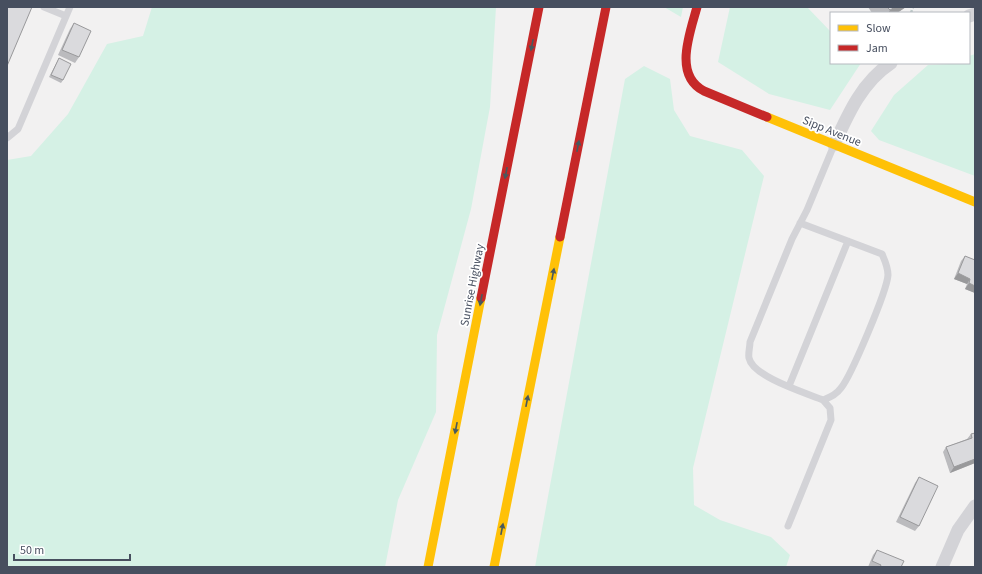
<svg xmlns="http://www.w3.org/2000/svg" width="982" height="574" viewBox="0 0 982 574" font-family="'Source Sans 3',sans-serif">
<rect width="100%" height="100%" fill="#f2f1f1"/>
<path fill="#d5f1e5" d="M 152,7 L 496,7 L 490,107 L 471,209 L 437,335 L 436,412 L 398,500 L 385,567 L 7,567 L 7,160 L 31,156 L 68,114 L 107,44 L 143,36 Z
M 664,7 L 683,7 L 681,17 Z
M 730,7 L 807,7 L 831,32 L 831,63 L 861,63 L 830,110 L 769,94 L 718,62 Z
M 975,54 L 975,176 L 879,140 L 871,131 L 894,95 L 928,65 L 969,63 L 969,56 Z
M 644,66 L 670,79 L 674,110 L 690,136 L 742,150 L 764,176 L 693,468 L 694,505 L 720,520 L 771,537 L 790,555 L 786,567 L 535,567 L 625,79 Z"/>
<g fill="none" stroke-linecap="round" stroke-linejoin="round">
<path stroke="#bcc8c7" stroke-width="2.5" stroke-dasharray="3 2" stroke-linecap="butt" d="M 911,13 L 913,7"/>
<path stroke="#d3d3d7" stroke-width="7" d="M 44,7 L 66,16
M 7,138 L 18,129 L 70,7
M 800,223 L 882,254 C 885,261 888,267 888,275 C 887,291 851,376 841,388 C 836,395 830,397 823,400 C 806,393 753,377 749,358 C 748,353 750,347 750,342 L 792,239 L 807,210 L 834,145
M 789,386 L 848,241
M 788,526 L 831,420 L 830,408 L 823,400"/>
<path stroke="#d3d3d7" stroke-width="13" d="M 969,16 L 975,14
M 834,145 C 848,114 862,82 891,63
M 942,567 L 958,530 L 975,506"/>
<path stroke="#ffc107" stroke-width="9" d="M 767,117 L 975,202
M 428,567 L 481,298
M 494,567 L 560,237"/>
<path stroke="#c62828" stroke-width="9" d="M 697,7 C 690,33 673,75 704,91 L 767,117
M 560,237 L 606,7
M 481,298 L 539,7"/>
</g>
<path fill="#bbbbbe" d="M 868,7 L 906,7 L 897,13 L 872,13 Z
M 74,23 L 79,57 L 75,63 L 58,55 L 70,29 Z
M 59,58 L 63,80 L 61,83 L 49,77 Z
M 965,256 L 975,260 L 975,293 L 965,289 L 967,284 L 954,279 L 961,261 Z
M 975,433 L 975,463 L 950,473 L 943,452 L 946,447 L 967,439 L 971,434 Z
M 919,477 L 919,526 L 915,531 L 896,522 L 915,483 Z
M 877,550 L 901,567 L 868,567 L 873,555 Z"/>
<path fill="#99999b" d="M 895,7 L 906,7 L 897,13 L 888,13 L 890,10 Z
M 958,273 L 970,279 L 967,284 L 954,279 Z
M 969,283 L 975,286 L 975,293 L 965,289 Z
M 975,459 L 975,463 L 950,473 L 954,467 Z"/>
<path fill="#dadadd" stroke="#99999b" d="M 7,7 L 32,7 L 7,66 Z
M 887,7 L 895,7 L 890,10 Z
M 74,23 L 91,31 L 79,57 L 62,50 Z
M 59,58 L 71,64 L 63,80 L 51,75 Z
M 965,256 L 975,260 L 975,286 L 969,283 L 970,279 L 958,273 Z
M 975,433 L 975,459 L 954,467 L 946,447 L 972,438 L 971,434 Z
M 919,477 L 938,486 L 919,526 L 900,517 Z
M 877,550 L 904,561 L 901,567 L 880,567 L 881,565 L 872,561 Z"/>
<defs><path id="oneway-solid" d="M-6-.8H1V-3.2L6.5 0L1 3.2V.8H-6Z"/></defs>
<g fill="#48595e">
<use href="#oneway-solid" transform="translate(532 45) rotate(101)"/>
<use href="#oneway-solid" transform="translate(578 146) rotate(-79)"/>
<use href="#oneway-solid" transform="translate(506 173) rotate(101)"/>
<use href="#oneway-solid" transform="translate(553 274) rotate(-79)"/>
<use href="#oneway-solid" transform="translate(481 300) rotate(101)"/>
<use href="#oneway-solid" transform="translate(527 401) rotate(-79)"/>
<use href="#oneway-solid" transform="translate(456 428) rotate(101)"/>
<use href="#oneway-solid" transform="translate(502 529) rotate(-79)"/>
</g>
<g text-anchor="middle" stroke-width="3.5" stroke-linejoin="round" paint-order="stroke">
<g font-size="12" fill="#474f5f" stroke="#fff">
<text transform="translate(832 131) rotate(22)" y="4">Sipp Avenue</text>
<text transform="translate(472 285) rotate(-79)" y="4">Sunrise Highway</text>
</g>
</g>
<rect width="982" height="574" fill="none" stroke="#474f5f" stroke-width="16"/>
<rect x="830" y="12" width="140" height="52" fill="#ffffff" stroke="#b5b9bf"/>
<rect x="838" y="25" width="20" height="6" fill="#ffc107" stroke="#b5b9bf"/>
<text x="866" y="32" font-size="12" fill="#474f5f">Slow</text>
<rect x="838" y="45" width="20" height="6" fill="#c62828" stroke="#b5b9bf"/>
<text x="866" y="52" font-size="12" fill="#474f5f">Jam</text>
<path d="M14 554v6h116v-6" fill="none" stroke="#474f5f" stroke-width="2"/>
<text x="20" y="554" font-size="12" fill="#474f5f" stroke="#ffffff" stroke-width="3" paint-order="stroke">50 m</text>
</svg>
